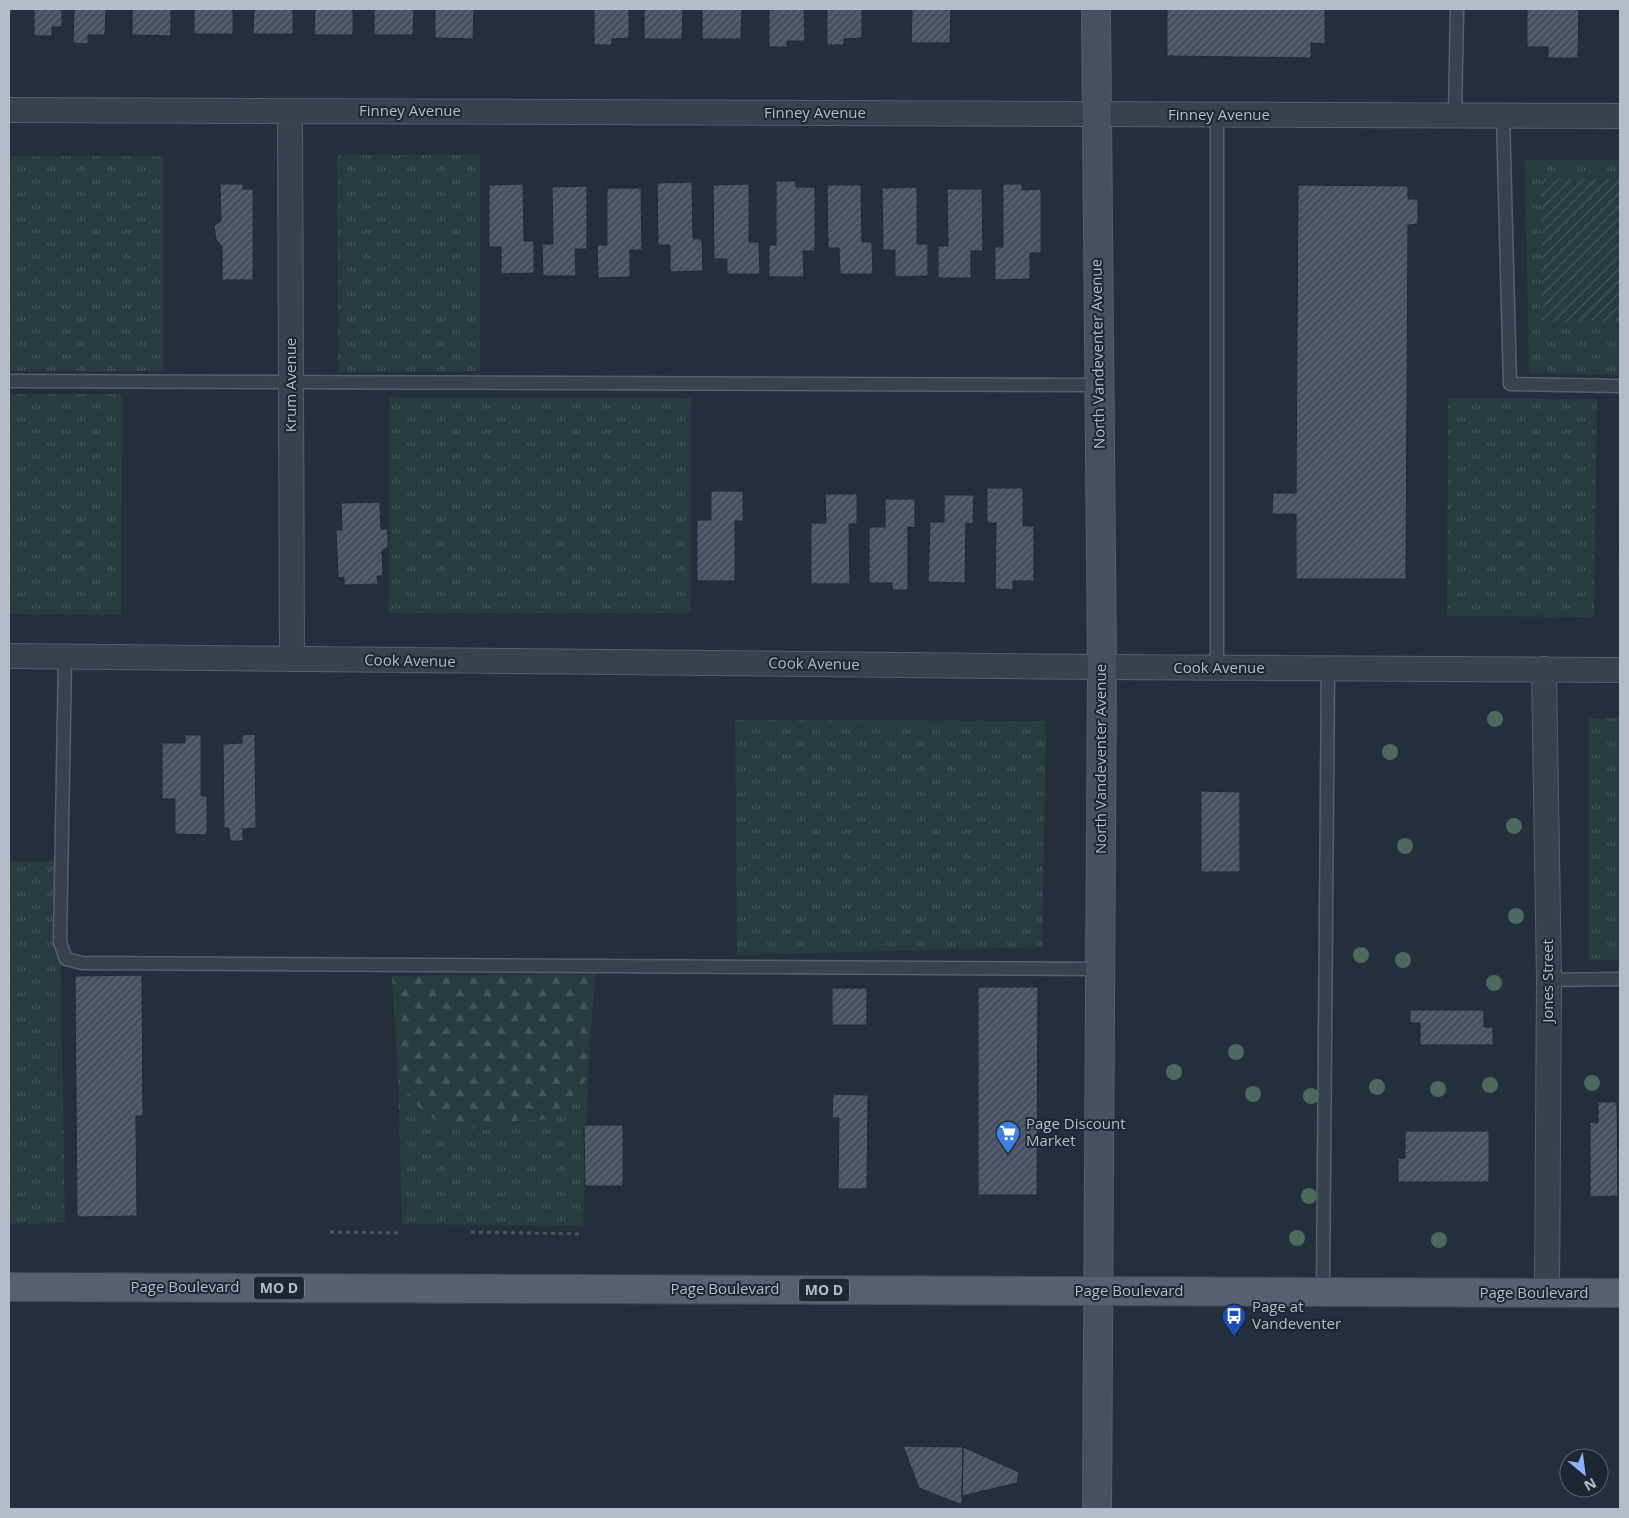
<svg xmlns="http://www.w3.org/2000/svg" width="1629" height="1518" viewBox="0 0 1629 1518" font-family="'Open Sans',sans-serif">
<defs>
<pattern id="grass-tufts" width="24" height="20" patternUnits="userSpaceOnUse" patternTransform="scale(1.25)"><rect width="24" height="20" fill="#263c3f"/><path d="M3 7l-1-3M5 7V3M7 7l1-3M15 17l-1-3M17 17v-4M19 17l1-3" fill="none" stroke="#435659"/></pattern>
<pattern id="forest-firs" width="22" height="20" patternUnits="userSpaceOnUse" patternTransform="scale(1.25)"><rect width="22" height="20" fill="#263c3f"/><path d="M5 1l3.5 6h-7zM16 11l3.5 6h-7z" fill="#435659"/></pattern>
<pattern id="garden-furrows" width="10" height="10" patternUnits="userSpaceOnUse" patternTransform="scale(1.25)"><rect width="10" height="10" fill="#263c3f"/><path d="M-1 1l2-2M0 10L10 0M9 11l2-2" fill="none" stroke="#435659"/></pattern>
<pattern id="building-hatch" width="6" height="6" patternUnits="userSpaceOnUse" patternTransform="scale(1.25)"><rect width="6" height="6" fill="#455162"/><path d="M-1 1l2-2M0 6l6-6M5 7l2-2" fill="none" stroke="#5d6877"/></pattern>
</defs>
<rect width="100%" height="100%" fill="#242f3e"/>
<path fill="url(#grass-tufts)" d="M 337,155 L 480,155 L 480,371 L 338,372 Z
M 9,156 L 163,156 L 163,371 L 9,371 Z
M 1525,160 L 1620,160 L 1620,375 L 1529,373 Z
M 9,394 L 122,394 L 121,615 L 9,614 Z
M 390,397 L 691,398 L 690,613 L 389,613 Z
M 1448,399 L 1597,399 L 1594,617 L 1447,616 Z
M 1589,718 L 1620,718 L 1620,960 L 1589,960 Z
M 735,720 L 1046,721 L 1042,947 L 737,955 Z
M 59,861 L 65,1223 L 9,1224 L 9,862 Z
M 398,1073 L 418,1107 L 443,1125 L 485,1130 L 516,1121 L 553,1119 L 588,1077 L 583,1226 L 402,1224 Z"/>
<path fill="url(#forest-firs)" d="M 595,974 L 588,1077 L 553,1119 L 516,1121 L 485,1130 L 443,1125 L 418,1107 L 398,1073 L 392,976 Z"/>
<path fill="url(#garden-furrows)" d="M 1541,179 L 1620,179 L 1620,321 L 1542,321 Z"/>
<path fill="url(#building-hatch)" stroke="#1f2835" d="M 34,9 L 62,9 L 62,27 L 52,27 L 52,36 L 34,36 Z
M 74,9 L 106,9 L 105,35 L 88,35 L 88,44 L 73,43 Z
M 132,9 L 171,9 L 171,36 L 132,35 Z
M 194,9 L 233,9 L 233,34 L 194,34 Z
M 254,9 L 293,9 L 293,34 L 253,34 Z
M 315,9 L 353,9 L 353,35 L 314,35 Z
M 374,9 L 414,9 L 413,35 L 374,35 Z
M 435,9 L 474,9 L 473,39 L 435,38 Z
M 594,9 L 629,9 L 629,38 L 612,39 L 612,45 L 594,45 Z
M 644,9 L 683,9 L 682,39 L 644,39 Z
M 702,9 L 742,9 L 741,39 L 702,39 Z
M 769,9 L 804,9 L 805,41 L 787,41 L 787,47 L 769,47 Z
M 827,9 L 862,9 L 862,38 L 844,39 L 844,45 L 827,45 Z
M 912,9 L 951,9 L 950,43 L 911,43 Z
M 1167,9 L 1325,9 L 1325,44 L 1311,43 L 1311,58 L 1167,56 Z
M 1527,9 L 1579,9 L 1578,58 L 1548,58 L 1548,47 L 1527,47 Z
M 776,181 L 796,181 L 796,187 L 815,187 L 815,251 L 803,251 L 804,277 L 769,277 L 769,245 L 776,245 Z
M 692,182 L 693,239 L 702,239 L 703,271 L 670,272 L 670,245 L 658,245 L 657,183 Z
M 220,184 L 243,184 L 243,189 L 253,189 L 253,280 L 222,280 L 222,246 L 216,240 L 214,226 L 221,221 Z
M 523,184 L 524,241 L 534,241 L 534,273 L 501,274 L 501,247 L 489,247 L 489,185 Z
M 749,184 L 749,242 L 759,242 L 760,274 L 727,274 L 727,259 L 714,259 L 713,185 Z
M 1003,184 L 1022,184 L 1022,190 L 1041,189 L 1041,253 L 1030,253 L 1030,279 L 995,280 L 995,247 L 1003,247 Z
M 827,185 L 861,185 L 862,242 L 872,242 L 873,274 L 840,274 L 839,248 L 828,248 Z
M 1298,185 L 1408,186 L 1408,199 L 1418,199 L 1418,224 L 1408,225 L 1406,579 L 1296,579 L 1296,514 L 1272,514 L 1273,493 L 1296,493 Z
M 587,186 L 587,249 L 575,249 L 576,276 L 543,276 L 542,244 L 553,244 L 552,187 Z
M 917,187 L 917,244 L 928,244 L 928,276 L 895,277 L 895,250 L 883,250 L 882,188 Z
M 607,188 L 641,188 L 642,250 L 630,250 L 630,277 L 598,278 L 597,245 L 607,245 Z
M 947,189 L 982,189 L 983,251 L 971,251 L 971,278 L 938,278 L 938,246 L 948,246 Z
M 987,488 L 1023,488 L 1023,526 L 1034,526 L 1034,581 L 1013,581 L 1013,590 L 995,589 L 996,523 L 987,523 Z
M 711,491 L 743,491 L 743,521 L 735,521 L 735,581 L 697,581 L 697,520 L 711,520 Z
M 825,494 L 857,494 L 857,524 L 849,524 L 850,584 L 811,584 L 811,523 L 826,523 Z
M 944,495 L 974,495 L 973,524 L 966,523 L 965,583 L 928,582 L 930,522 L 944,522 Z
M 885,499 L 915,499 L 915,528 L 908,527 L 908,590 L 892,590 L 892,583 L 869,583 L 869,527 L 885,527 Z
M 380,502 L 381,529 L 388,529 L 388,547 L 382,551 L 383,576 L 377,576 L 378,584 L 344,585 L 344,577 L 338,578 L 336,530 L 342,530 L 341,503 Z
M 1619,508 L 1620,508 L 1620,579 L 1618,579 Z
M 255,734 L 256,828 L 243,829 L 243,841 L 230,841 L 229,828 L 224,828 L 223,744 L 242,743 L 242,735 Z
M 185,735 L 201,735 L 201,796 L 207,796 L 207,835 L 175,834 L 175,799 L 162,799 L 162,743 L 185,743 Z
M 1201,791 L 1240,792 L 1240,872 L 1201,872 Z
M 142,975 L 143,1116 L 136,1116 L 137,1216 L 77,1217 L 75,976 Z
M 978,987 L 1038,987 L 1037,1195 L 978,1195 Z
M 832,988 L 867,988 L 867,1025 L 832,1025 Z
M 1410,1010 L 1484,1010 L 1484,1027 L 1493,1027 L 1493,1045 L 1420,1045 L 1420,1023 L 1410,1023 Z
M 833,1094 L 868,1095 L 867,1189 L 838,1189 L 839,1118 L 832,1118 Z
M 1598,1102 L 1617,1102 L 1618,1196 L 1590,1197 L 1590,1122 L 1598,1123 Z
M 584,1125 L 623,1125 L 623,1186 L 585,1186 Z
M 1405,1131 L 1489,1131 L 1489,1182 L 1398,1182 L 1398,1158 L 1405,1158 Z
M 1618,1147 L 1620,1147 L 1620,1196 L 1618,1196 Z
M 903,1446 L 963,1447 L 962,1505 L 919,1488 Z
M 963,1447 L 1019,1472 L 1017,1483 L 962,1496 Z"/>
<g fill="none" stroke-linecap="round" stroke-linejoin="round">
<defs>
<path id="lane" d="M 1455,116 L 1457,9
M 1503,116 L 1510,384 L 1620,386
M 9,381 L 1098,385
M 65,657 L 60,942 L 66,959 L 82,963 L 1099,969
M 1217,668 L 1217,115
M 1549,980 L 1620,979
M 1323,1292 L 1328,668"/>
<path id="street" d="M 9,110 L 1620,116
M 290,111 L 292,659
M 9,656 L 1102,667 L 1620,670
M 1544,669 L 1549,980 L 1547,1293"/>
<path id="secondary" d="M 1096,9 L 1102,667 L 1097,1509"/>
<path id="primary" d="M 9,1287 L 1620,1293"/>
</defs>
<use href="#lane" stroke="#565f6c" stroke-width="15"/>
<use href="#street" stroke="#565f6c" stroke-width="26"/>
<use href="#secondary" stroke="#565f6c" stroke-width="30"/>
<use href="#primary" stroke="#414a57" stroke-width="30"/>
<path stroke="#44595c" stroke-width="3" stroke-dasharray="4 4" stroke-linecap="butt" d="M 330,1232 L 398,1233
M 471,1232 L 581,1234"/>
<use href="#lane" stroke="#38414e" stroke-width="12"/>
<use href="#street" stroke="#38414e" stroke-width="24"/>
<use href="#secondary" stroke="#465061" stroke-width="28"/>
<use href="#primary" stroke="#56606e" stroke-width="28"/>
</g>
<g fill="#4b6a5d">
<circle cx="1495" cy="719" r="8"/>
<circle cx="1390" cy="752" r="8"/>
<circle cx="1514" cy="826" r="8"/>
<circle cx="1405" cy="846" r="8"/>
<circle cx="1516" cy="916" r="8"/>
<circle cx="1361" cy="955" r="8"/>
<circle cx="1403" cy="960" r="8"/>
<circle cx="1494" cy="983" r="8"/>
<circle cx="1236" cy="1052" r="8"/>
<circle cx="1174" cy="1072" r="8"/>
<circle cx="1592" cy="1083" r="8"/>
<circle cx="1490" cy="1085" r="8"/>
<circle cx="1377" cy="1087" r="8"/>
<circle cx="1438" cy="1089" r="8"/>
<circle cx="1253" cy="1094" r="8"/>
<circle cx="1311" cy="1096" r="8"/>
<circle cx="1309" cy="1196" r="8"/>
<circle cx="1297" cy="1238" r="8"/>
<circle cx="1439" cy="1240" r="8"/>
</g>
<defs>
<symbol id="supermarket-pin" viewBox="-11 -11 22 30"><path d="M0 17L-7.5 6A9.5 9.5 0 1 1 7.5 6Z" fill="#3f7fe0" stroke="#1d2633"/><path d="M-6-5.5h2.5l.6 2H6L4.5 2H-2.5L-4.4-4H-6ZM-1.5 3.2a1.3 1.3 0 1 0 .1 0ZM3 3.2a1.3 1.3 0 1 0 .1 0Z" fill="#fff"/></symbol>
<symbol id="bus-pin" viewBox="-11 -11 22 30"><path d="M0 17L-7.5 6A9.5 9.5 0 1 1 7.5 6Z" fill="#1a4fb4" stroke="#1d2633"/><path d="M-5-6H5V4H4V6H2V4H-2V6H-4V4H-5ZM-3.5-4V0h7V-4ZM-3.5 1.2v1.5H-2V1.2ZM2 1.2v1.5H3.5V1.2Z" fill="#fff"/></symbol>
</defs>
<g fill-rule="evenodd">
<use href="#supermarket-pin" x="994" y="1119" width="28" height="38"/>
<use href="#bus-pin" x="1220" y="1302" width="28" height="38"/>
</g>
<g text-anchor="middle" stroke-width="4" stroke-linejoin="round" paint-order="stroke">
<g fill="#1d2633" stroke="#878f9c" stroke-width="1">
<rect x="254" y="1276.5" width="50" height="23" rx="4"/>
<rect x="799" y="1278.5" width="50" height="23" rx="4"/>
</g>
<g font-size="14" font-weight="bold" fill="#b4bcc9">
<text x="279" y="1293">MO D</text>
<text x="824" y="1295">MO D</text>
</g>
<g font-size="15" fill="#b4bcc9" stroke="#1d2633">
<text x="410" y="116">Finney Avenue</text>
<text x="815" y="118">Finney Avenue</text>
<text x="1219" y="120">Finney Avenue</text>
<text transform="translate(1098 354) rotate(-91)" y="5">North Vandeventer Avenue</text>
<text transform="translate(291 385) rotate(-90)" y="5">Krum Avenue</text>
<text transform="translate(410 661) rotate(1)" y="5">Cook Avenue</text>
<text transform="translate(814 664) rotate(1)" y="5">Cook Avenue</text>
<text x="1219" y="673">Cook Avenue</text>
<text transform="translate(1101 759) rotate(-90)" y="5">North Vandeventer Avenue</text>
<text transform="translate(1548 981) rotate(-90)" y="5">Jones Street</text>
<text x="185" y="1292">Page Boulevard</text>
<text x="725" y="1294">Page Boulevard</text>
<text x="1129" y="1296">Page Boulevard</text>
<text x="1534" y="1298">Page Boulevard</text>
</g>
<g font-size="15" fill="#b4bcc9" stroke="#1d2633" text-anchor="start">
<text x="1026" y="1129">Page Discount<tspan x="1026" dy="17">Market</tspan></text>
<text x="1252" y="1312">Page at<tspan x="1252" dy="17">Vandeventer</tspan></text>
</g>
</g>
<rect width="1629" height="1518" fill="none" stroke="#b4bcc9" stroke-width="20"/>
<g transform="translate(1584 1473) rotate(151)"><circle r="24" fill="#1d2633" stroke="#59626f"/>
<path d="M0-4L9 19L0 12L-9 19Z" fill="#8ab4f8"/>
<text y="-8" font-size="14" font-weight="bold" text-anchor="middle" fill="#b4bcc9">N</text>
</g>
</svg>
